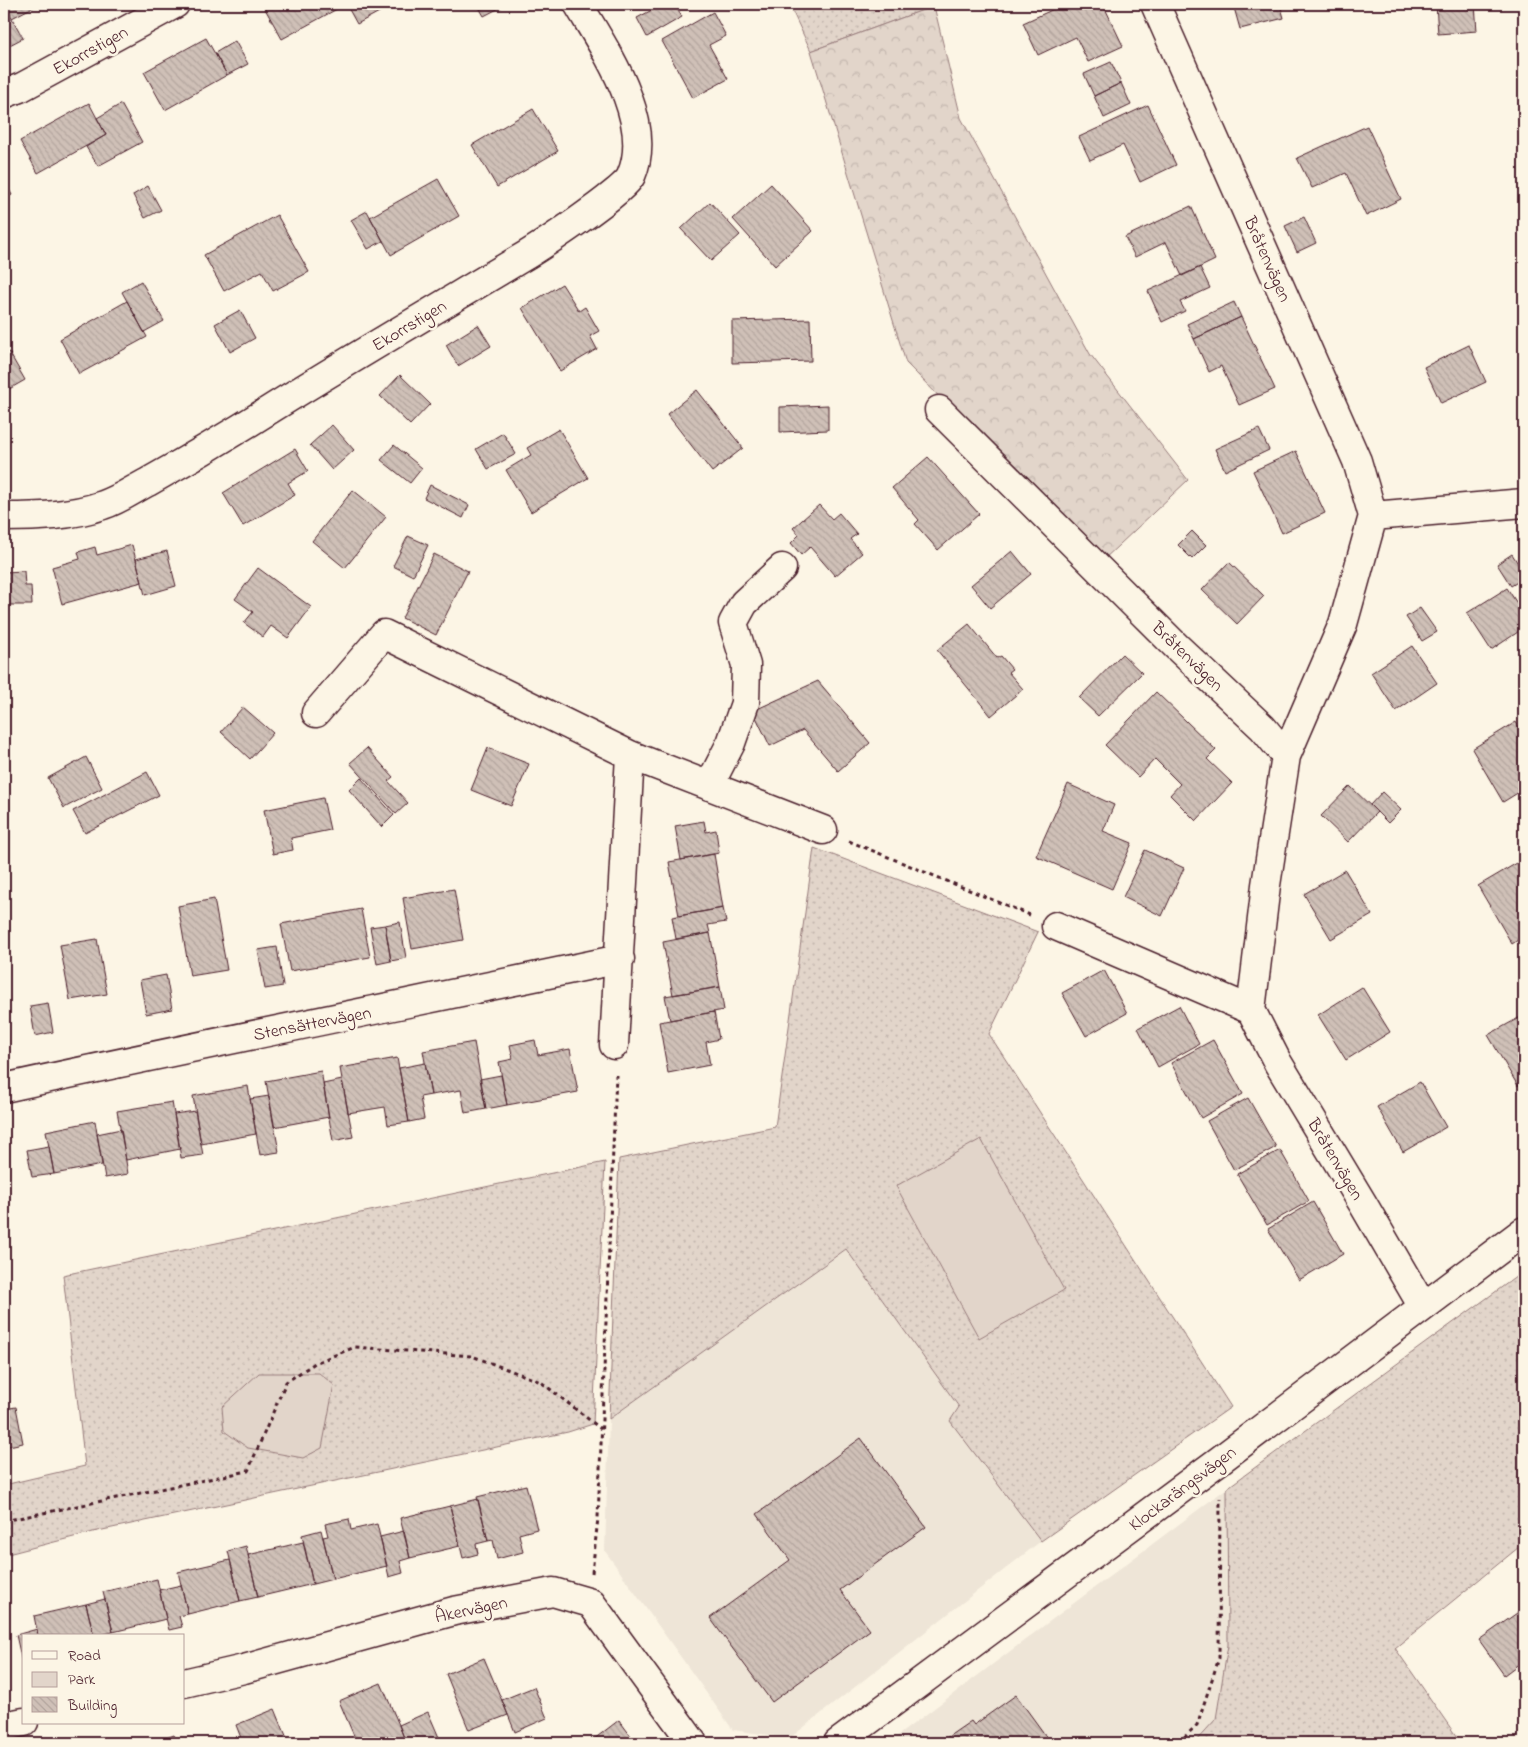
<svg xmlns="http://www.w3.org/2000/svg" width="1528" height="1747" viewBox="0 0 1528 1747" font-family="'Indie Flower',sans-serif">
<defs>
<pattern id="grass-dots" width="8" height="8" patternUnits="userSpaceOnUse" patternTransform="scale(1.25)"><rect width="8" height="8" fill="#e2d5ca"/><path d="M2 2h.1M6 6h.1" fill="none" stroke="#c3b6ae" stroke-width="1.8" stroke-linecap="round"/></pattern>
<pattern id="forest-crowns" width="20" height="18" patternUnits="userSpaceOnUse" patternTransform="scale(1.25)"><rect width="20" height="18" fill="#e2d5ca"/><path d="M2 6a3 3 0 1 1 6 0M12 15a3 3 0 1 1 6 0" fill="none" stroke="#c3b6ae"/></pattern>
<pattern id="building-back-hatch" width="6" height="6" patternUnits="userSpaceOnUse" patternTransform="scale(1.25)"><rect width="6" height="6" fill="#cfc0b7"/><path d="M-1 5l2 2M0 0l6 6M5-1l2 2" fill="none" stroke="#b3a59e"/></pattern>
</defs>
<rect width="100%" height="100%" fill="#fcf5e5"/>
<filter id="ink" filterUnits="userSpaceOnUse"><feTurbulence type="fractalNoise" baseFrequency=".02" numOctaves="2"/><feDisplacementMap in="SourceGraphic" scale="10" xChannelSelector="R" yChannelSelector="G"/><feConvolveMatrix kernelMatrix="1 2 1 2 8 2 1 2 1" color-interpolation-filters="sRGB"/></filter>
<g filter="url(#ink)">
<path fill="#eee5d7" d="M 846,1249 L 959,1407 L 951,1421 L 1041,1541 L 790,1738 L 733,1730 L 605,1551 L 609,1419 Z
M 1227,1488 L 1228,1645 L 1216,1719 L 1194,1743 L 888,1743 Z"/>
<path fill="url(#grass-dots)" stroke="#967a7a" d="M 789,4 L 934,4 L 934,6 L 811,51 Z
M 814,848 L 1038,932 L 989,1034 L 1231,1407 L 1041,1541 L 950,1421 L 959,1407 L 846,1249 L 609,1419 L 619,1159 L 775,1127 Z
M 605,1162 L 593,1424 L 568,1432 L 93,1532 L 4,1555 L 4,1485 L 85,1466 L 63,1275 Z
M 1524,1271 L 1524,1543 L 1395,1648 L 1461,1743 L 1194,1743 L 1216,1719 L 1228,1645 L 1227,1488 Z"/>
<path fill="url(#forest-crowns)" stroke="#967a7a" d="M 934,6 L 961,118 L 1090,354 L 1188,480 L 1102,561 L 906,363 L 811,51 Z"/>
<path fill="#e2d5ca" stroke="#967a7a" d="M 981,1139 L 1064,1290 L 979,1338 L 896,1186 Z
M 259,1373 L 319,1373 L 334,1385 L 322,1448 L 303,1458 L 248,1448 L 224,1431 L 222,1407 Z"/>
<path fill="url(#building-back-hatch)" stroke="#4a1f2b" d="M 4,4 L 23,38 L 6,47 L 4,43 Z
M 5,4 L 39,4 L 12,18 Z
M 269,4 L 346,4 L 282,39 L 264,7 Z
M 346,4 L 377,4 L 381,11 L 357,24 Z
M 477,4 L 507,4 L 484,16 Z
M 663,4 L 674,4 L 682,17 L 647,37 L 637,18 Z
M 1065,4 L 1103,4 L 1123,46 L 1088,62 L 1076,37 L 1038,55 L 1023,23 Z
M 1233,4 L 1280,4 L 1284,18 L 1240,29 Z
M 1436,4 L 1475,4 L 1477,31 L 1438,34 Z
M 713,12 L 726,36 L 709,45 L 728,79 L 693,98 L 662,41 Z
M 206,38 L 227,75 L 165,110 L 144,72 Z
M 235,41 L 248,64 L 227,75 L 215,53 Z
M 1111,62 L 1121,83 L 1094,96 L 1084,74 Z
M 1121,83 L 1131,105 L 1104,118 L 1094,96 Z
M 89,103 L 106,135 L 38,173 L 20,141 Z
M 121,104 L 142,142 L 98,166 L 86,147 L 106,135 L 97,118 Z
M 1148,105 L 1176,165 L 1140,182 L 1123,145 L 1090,160 L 1079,137 Z
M 533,109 L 558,151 L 497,187 L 472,145 Z
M 1367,126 L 1401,199 L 1366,216 L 1346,173 L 1312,188 L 1297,158 Z
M 438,179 L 459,216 L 391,255 L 370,217 Z
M 4,180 L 12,195 L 4,199 Z
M 771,184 L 813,231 L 775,266 L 733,219 Z
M 148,186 L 161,210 L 145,218 L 133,195 Z
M 710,202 L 740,235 L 711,261 L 681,229 Z
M 1191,206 L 1215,260 L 1182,276 L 1166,242 L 1135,257 L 1125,237 Z
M 367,211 L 383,241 L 368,249 L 351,220 Z
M 277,215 L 309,272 L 273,291 L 262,271 L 224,291 L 204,255 Z
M 1304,217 L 1316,243 L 1297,252 L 1285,226 Z
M 1200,267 L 1210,288 L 1180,302 L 1185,311 L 1162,322 L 1148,291 Z
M 141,281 L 164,321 L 144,332 L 122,292 Z
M 562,284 L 579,311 L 585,307 L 599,331 L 590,336 L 597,349 L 560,371 L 522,308 Z
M 127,301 L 147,337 L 79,374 L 60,339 Z
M 1234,302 L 1241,317 L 1194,339 L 1187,324 Z
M 240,310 L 255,338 L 230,352 L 215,324 Z
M 1241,317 L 1275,389 L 1239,405 L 1221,366 L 1209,372 L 1194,339 Z
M 810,319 L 811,361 L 732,363 L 732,321 Z
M 478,325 L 491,346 L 458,366 L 446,345 Z
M 1469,345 L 1486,382 L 1441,403 L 1424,367 Z
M 9,352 L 25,380 L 4,392 L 4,355 Z
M 400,375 L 430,404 L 410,425 L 380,396 Z
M 697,390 L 743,448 L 712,472 L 667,414 Z
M 828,405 L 828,430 L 780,432 L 780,407 Z
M 332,425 L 354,450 L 332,470 L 310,445 Z
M 559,429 L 588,478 L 531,512 L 506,470 L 531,455 L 527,448 Z
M 1259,429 L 1269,450 L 1225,471 L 1215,449 Z
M 503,433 L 516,454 L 488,469 L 476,449 Z
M 394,445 L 422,468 L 410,483 L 381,460 Z
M 295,449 L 308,471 L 288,483 L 295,495 L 243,526 L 223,493 Z
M 1296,451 L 1325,513 L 1282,533 L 1253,471 Z
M 928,457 L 979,514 L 938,550 L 915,524 L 919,520 L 892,488 Z
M 430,485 L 469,505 L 463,518 L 424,498 Z
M 353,490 L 386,517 L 345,568 L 312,541 Z
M 819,505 L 832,519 L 839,513 L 857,534 L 850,539 L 862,553 L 835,576 L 810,547 L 801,555 L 791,543 L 799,535 L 793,528 Z
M 1192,531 L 1206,545 L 1192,559 L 1178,545 Z
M 408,536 L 428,545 L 413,576 L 393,566 Z
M 132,545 L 142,582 L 62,604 L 52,567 L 80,559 L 78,552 L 95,547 L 97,555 Z
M 167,551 L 176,586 L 145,595 L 136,559 Z
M 1012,551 L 1031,574 L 990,608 L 971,585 Z
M 434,554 L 468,571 L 436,635 L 402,618 Z
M 1512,554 L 1524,573 L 1524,578 L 1511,586 L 1497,564 Z
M 1229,562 L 1264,596 L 1237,624 L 1202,590 Z
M 258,568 L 311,607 L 288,638 L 271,626 L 263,637 L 244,623 L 253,612 L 235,599 Z
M 24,571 L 25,586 L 31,586 L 32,605 L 4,605 L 4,572 Z
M 1507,588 L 1524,614 L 1524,628 L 1491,650 L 1467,613 Z
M 1420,608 L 1437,632 L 1422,641 L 1406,617 Z
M 969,624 L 997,658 L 1001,656 L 1012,669 L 1008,672 L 1023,689 L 991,716 L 937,650 Z
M 1412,646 L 1437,683 L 1396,711 L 1371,673 Z
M 1122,654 L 1142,673 L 1098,716 L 1079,698 Z
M 818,681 L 870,743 L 838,771 L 803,730 L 770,746 L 753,711 Z
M 1156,692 L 1216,750 L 1207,759 L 1232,783 L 1196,821 L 1170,795 L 1180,784 L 1155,759 L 1138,777 L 1105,745 Z
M 243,707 L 273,733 L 250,759 L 221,732 Z
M 1516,722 L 1524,736 L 1524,789 L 1503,802 L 1472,749 Z
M 367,748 L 393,777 L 388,781 L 408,803 L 396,814 L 350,763 Z
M 488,748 L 529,764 L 511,806 L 471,790 Z
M 86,757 L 102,788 L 64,808 L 48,778 Z
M 147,772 L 159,795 L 85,833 L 73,811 Z
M 361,778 L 394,815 L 382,827 L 349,790 Z
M 1068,784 L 1114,805 L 1103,831 L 1132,843 L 1112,889 L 1036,856 Z
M 1350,786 L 1377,812 L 1348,842 L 1321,816 Z
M 1382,792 L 1401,810 L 1388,823 L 1370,805 Z
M 323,798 L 330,830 L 291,838 L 293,850 L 273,854 L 264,810 Z
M 704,821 L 706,832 L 716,830 L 719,853 L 681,860 L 675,826 Z
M 1145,850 L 1184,868 L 1162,916 L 1123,897 Z
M 714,854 L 723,908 L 679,916 L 669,862 Z
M 1522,860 L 1524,864 L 1524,936 L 1512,944 L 1478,886 Z
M 1345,870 L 1372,915 L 1331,939 L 1304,894 Z
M 454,889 L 463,940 L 412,949 L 403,898 Z
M 214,899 L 227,970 L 190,976 L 178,906 Z
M 723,908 L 726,922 L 708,925 L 710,933 L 676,939 L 672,917 Z
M 361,909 L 370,957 L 290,971 L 281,924 Z
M 400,922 L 406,958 L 391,961 L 385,925 Z
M 385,925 L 391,961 L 377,964 L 370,927 Z
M 710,933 L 720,987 L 673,995 L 663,942 Z
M 97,939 L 107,994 L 70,1000 L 60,945 Z
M 277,947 L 283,986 L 265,989 L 258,950 Z
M 1104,970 L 1127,1013 L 1086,1036 L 1062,993 Z
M 166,975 L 172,1009 L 146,1014 L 140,980 Z
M 720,987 L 724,1010 L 670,1020 L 665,996 Z
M 1362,987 L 1390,1032 L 1346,1060 L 1318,1015 Z
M 48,1003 L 53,1032 L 35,1036 L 30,1006 Z
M 1179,1006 L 1199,1044 L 1158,1067 L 1138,1028 Z
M 714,1012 L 719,1039 L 706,1042 L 710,1065 L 668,1073 L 659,1022 Z
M 1524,1015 L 1524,1082 L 1518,1086 L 1488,1035 Z
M 535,1040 L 538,1055 L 570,1049 L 578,1092 L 507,1105 L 499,1062 L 513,1059 L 510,1045 Z
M 1213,1040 L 1243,1094 L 1201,1118 L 1171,1063 Z
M 474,1042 L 486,1109 L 465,1113 L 461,1090 L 431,1095 L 423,1051 Z
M 397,1058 L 409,1122 L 388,1125 L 385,1107 L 348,1113 L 340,1068 Z
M 425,1063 L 431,1095 L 420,1097 L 424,1119 L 409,1122 L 399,1068 Z
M 321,1071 L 329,1117 L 274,1127 L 266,1081 Z
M 501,1075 L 507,1105 L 486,1109 L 480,1079 Z
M 342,1080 L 353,1137 L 333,1141 L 323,1084 Z
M 1420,1082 L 1446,1127 L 1403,1152 L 1377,1107 Z
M 248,1086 L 256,1134 L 201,1144 L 193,1096 Z
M 269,1096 L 279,1152 L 260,1155 L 250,1099 Z
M 1248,1098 L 1276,1147 L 1234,1170 L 1207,1121 Z
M 172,1102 L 180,1149 L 126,1160 L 117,1111 Z
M 195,1111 L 203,1155 L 181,1158 L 174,1114 Z
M 95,1121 L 102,1165 L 54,1174 L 46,1131 Z
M 121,1129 L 128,1174 L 105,1178 L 97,1134 Z
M 49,1146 L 54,1174 L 32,1177 L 27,1150 Z
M 1280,1150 L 1309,1201 L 1267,1225 L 1237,1174 Z
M 1313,1202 L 1343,1254 L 1299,1280 L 1268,1229 Z
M 16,1407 L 23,1443 L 4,1447 L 4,1409 Z
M 861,1438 L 926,1527 L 840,1590 L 870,1630 L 772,1702 L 710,1618 L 790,1560 L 757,1514 Z
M 526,1485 L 537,1529 L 519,1534 L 523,1552 L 497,1559 L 493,1540 L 488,1541 L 477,1497 Z
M 478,1499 L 488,1541 L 476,1544 L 478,1554 L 463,1558 L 450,1506 Z
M 450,1506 L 460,1546 L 410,1558 L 400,1518 Z
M 349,1519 L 351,1530 L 377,1524 L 387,1566 L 333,1579 L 323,1537 L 328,1536 L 325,1524 Z
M 321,1530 L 333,1579 L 313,1584 L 302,1535 Z
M 404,1531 L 410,1558 L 400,1561 L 403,1573 L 389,1577 L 380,1537 Z
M 303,1542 L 313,1584 L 258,1597 L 248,1555 Z
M 246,1546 L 258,1597 L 240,1601 L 228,1551 Z
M 230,1560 L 240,1601 L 188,1614 L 178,1572 Z
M 157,1579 L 166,1619 L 113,1632 L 103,1592 Z
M 181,1585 L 188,1614 L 179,1616 L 182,1627 L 169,1630 L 159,1590 Z
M 105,1599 L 113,1632 L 104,1634 L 104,1636 L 94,1636 L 86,1604 Z
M 86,1604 L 94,1636 L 38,1636 L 34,1616 Z
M 1524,1608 L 1524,1660 L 1504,1675 L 1479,1640 Z
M 37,1629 L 38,1636 L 24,1636 L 23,1666 L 16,1635 Z
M 484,1658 L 508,1715 L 469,1730 L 446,1674 Z
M 381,1683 L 399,1725 L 406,1743 L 357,1743 L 339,1701 Z
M 534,1687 L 547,1718 L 515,1732 L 502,1700 Z
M 1016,1695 L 1051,1743 L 939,1743 L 971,1721 L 974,1725 Z
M 275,1709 L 289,1743 L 243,1743 L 236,1725 Z
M 428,1712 L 441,1742 L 406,1743 L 399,1725 Z
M 619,1720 L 636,1743 L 589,1743 Z
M 174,1735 L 178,1743 L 154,1743 Z"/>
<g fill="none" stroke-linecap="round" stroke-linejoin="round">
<defs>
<path id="minor" d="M 1155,4 L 1357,461 L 1373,516 L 1343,624 L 1286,756 L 1266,885 L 1251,1010 L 1278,1063 L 1363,1204 L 1423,1307
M 4,94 L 22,87 L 175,4
M 939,410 L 1177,647 L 1263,728 L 1286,756
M 1373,516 L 1524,503
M 4,517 C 36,517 72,516 103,505 C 119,500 134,489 148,482 C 191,458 233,433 274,407 C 354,357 436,309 518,260 C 537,249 624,192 631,176 C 655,121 605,50 578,4
M 316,713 L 384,634 L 630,755 L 823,830
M 709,786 L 731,743 L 745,703 L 746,665 L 733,623 L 744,603 L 782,568
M 1056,926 L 1251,1010
M 614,1045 L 630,755
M 4,1088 C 209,1043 415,1002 620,959
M 184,1683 L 244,1669 L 454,1611 L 553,1592 L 591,1603 L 693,1743
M 4,1726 L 24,1722
M 838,1743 L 1220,1460 L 1524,1231"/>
</defs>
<use href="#minor" stroke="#4a1f2b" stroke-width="31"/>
<path stroke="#4a1f2b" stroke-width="3" stroke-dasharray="4 4" stroke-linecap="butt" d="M 849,841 L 1030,915
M 4,1521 L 248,1471 L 286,1382 L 315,1363 L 355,1347 L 472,1356 L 541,1382 L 601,1429
M 592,1573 L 598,1518 L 616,1075
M 1178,1743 L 1197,1725 L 1219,1658 L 1220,1498"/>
<use href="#minor" stroke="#fcf5e5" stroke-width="28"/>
</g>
</g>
<g text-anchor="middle" stroke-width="5" stroke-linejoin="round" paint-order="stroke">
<g font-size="18" fill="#4a1f2b" stroke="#fcf5e5">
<text transform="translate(90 50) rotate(-29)" y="6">Ekorrstigen</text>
<text transform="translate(1268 259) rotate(66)" y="6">Bråtenvägen</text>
<text transform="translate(409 325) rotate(-31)" y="6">Ekorrstigen</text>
<text transform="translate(1188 656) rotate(44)" y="6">Bråtenvägen</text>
<text transform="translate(312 1023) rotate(-11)" y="6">Stensättervägen</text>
<text transform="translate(1336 1159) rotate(59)" y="6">Bråtenvägen</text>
<text transform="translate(1182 1488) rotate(-37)" y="6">Klockarängsvägen</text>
<text transform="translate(471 1609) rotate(-12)" y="6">Åkervägen</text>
</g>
</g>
<rect width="1528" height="1747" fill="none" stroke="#fcf5e5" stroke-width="20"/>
<rect x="10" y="10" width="1508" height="1727" fill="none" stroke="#4a1f2b" stroke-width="2" filter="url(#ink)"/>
<rect x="22" y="1634" width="162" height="90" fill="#fcf5e5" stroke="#b59f9b"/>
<rect x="32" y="1651" width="25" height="8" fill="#fcf5e5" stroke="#b59f9b"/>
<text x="68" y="1660" font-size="15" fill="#4a1f2b">Road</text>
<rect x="32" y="1672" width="25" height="15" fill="#e2d5ca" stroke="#b59f9b"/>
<text x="68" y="1684" font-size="15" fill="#4a1f2b">Park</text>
<rect x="32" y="1697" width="25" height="15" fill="url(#building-back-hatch)" stroke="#b59f9b"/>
<text x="68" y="1710" font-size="15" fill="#4a1f2b">Building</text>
</svg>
